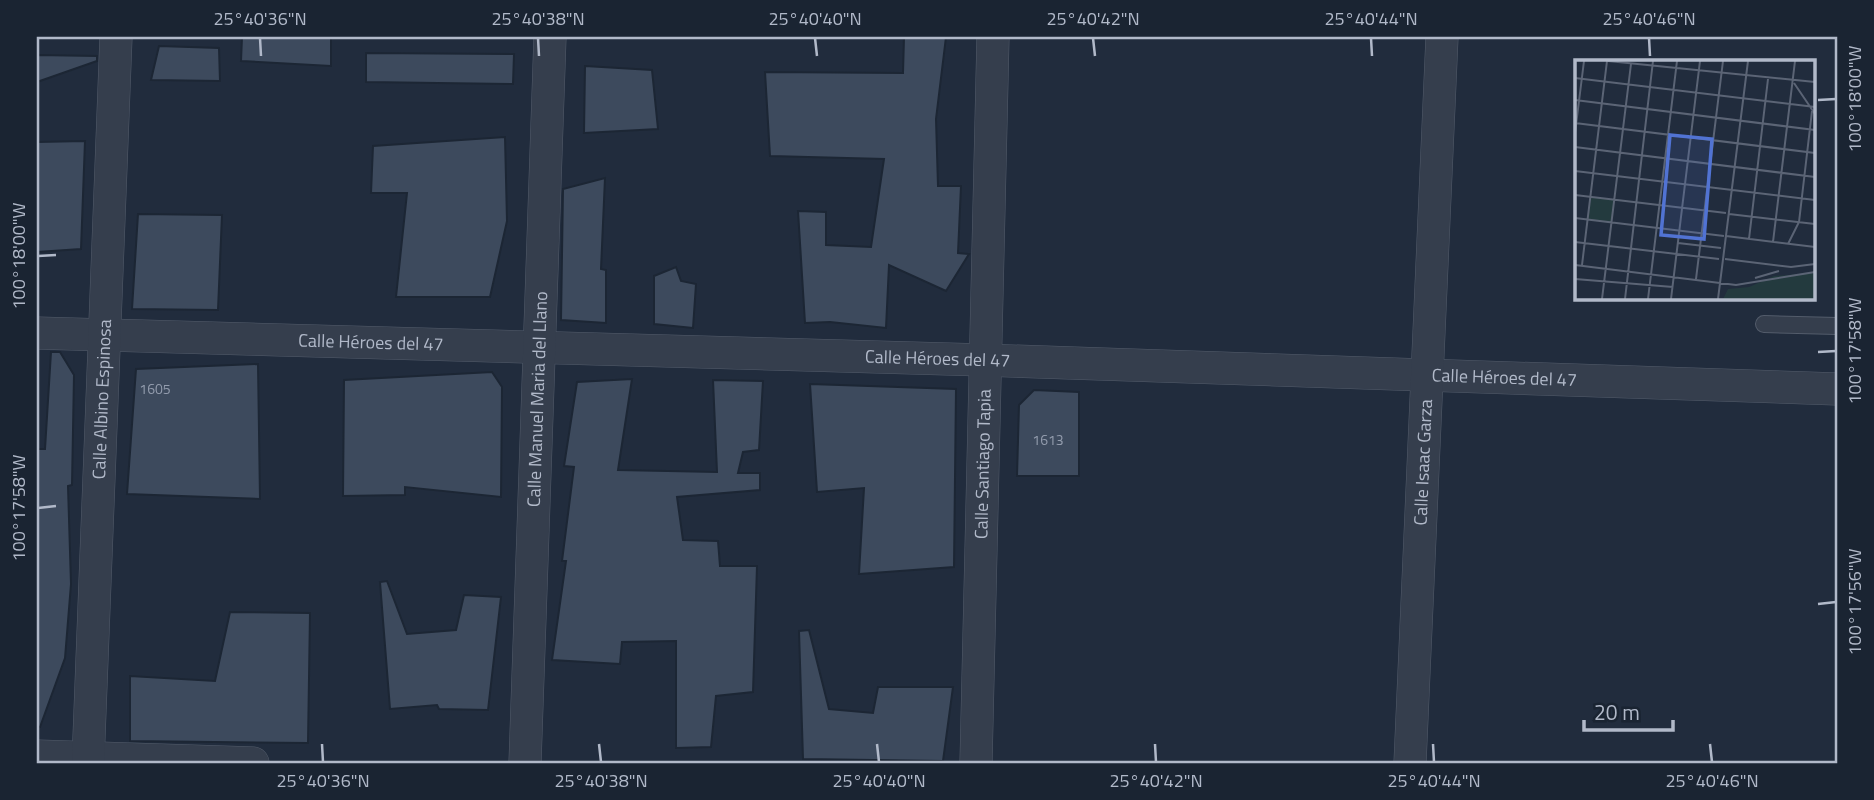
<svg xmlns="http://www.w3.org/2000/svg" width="1874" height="800" viewBox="0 0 1874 800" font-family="'Titillium Web',sans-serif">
<rect width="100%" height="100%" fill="#212c3d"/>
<path fill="#3d4a5d" stroke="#1c2634" stroke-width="2" d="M 242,37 L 331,37 L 331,66 L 241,61 Z
M 904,37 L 946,37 L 936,119 L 938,186 L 961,186 L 958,253 L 969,254 L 946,291 L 889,265 L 886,328 L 830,322 L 805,323 L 798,211 L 826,212 L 826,245 L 871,247 L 884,159 L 770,156 L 765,72 L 903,73 Z
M 159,46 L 219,48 L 220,81 L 151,80 Z
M 366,53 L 514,54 L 513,84 L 366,82 Z
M 37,55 L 97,56 L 97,61 L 37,82 Z
M 585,66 L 652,70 L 658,129 L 584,133 Z
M 505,137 L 507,221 L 490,297 L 396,297 L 407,193 L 371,193 L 373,146 Z
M 85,141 L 81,249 L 37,252 L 37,142 Z
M 605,178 L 601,269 L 606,270 L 606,323 L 561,320 L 563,189 Z
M 138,214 L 222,215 L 218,310 L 132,309 Z
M 676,267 L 681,281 L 696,284 L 693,328 L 654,324 L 654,276 Z
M 51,352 L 60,352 L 74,375 L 72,485 L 68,486 L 71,584 L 65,658 L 40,727 L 37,727 L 37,449 L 45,449 Z
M 258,364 L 260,499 L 127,494 L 136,369 Z
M 492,372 L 502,387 L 501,497 L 405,487 L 405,495 L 343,496 L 344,380 Z
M 632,379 L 618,470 L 717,472 L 713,380 L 763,381 L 759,450 L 743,452 L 738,473 L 760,473 L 760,490 L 677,497 L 683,540 L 718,541 L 720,566 L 757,566 L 753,692 L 716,696 L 711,747 L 676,748 L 676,641 L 622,642 L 620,664 L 552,660 L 566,561 L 562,561 L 574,467 L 564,466 L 577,382 Z
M 810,384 L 956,389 L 954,567 L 859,574 L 864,488 L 817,492 Z
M 1034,390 L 1079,392 L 1079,476 L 1017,476 L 1019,405 Z
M 387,581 L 407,634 L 456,630 L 464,595 L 501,597 L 488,710 L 439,709 L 437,705 L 390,709 L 380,582 Z
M 230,612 L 310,613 L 308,743 L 130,741 L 130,676 L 215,681 Z
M 809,630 L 829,709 L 873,713 L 878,687 L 953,687 L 943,761 L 803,759 L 799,631 Z"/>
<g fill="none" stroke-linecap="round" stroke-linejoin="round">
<defs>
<path id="lane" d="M 1764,324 L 1837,326"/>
<g id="street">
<path id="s1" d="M 37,333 L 983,360 L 1837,389"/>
<path d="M 37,756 L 253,763"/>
<path id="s2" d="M 88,763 L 116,37"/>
<path id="s3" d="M 525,763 L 550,37"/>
<path id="s4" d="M 976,763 L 993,37"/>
<path id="s5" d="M 1410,763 L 1442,37"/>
</g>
</defs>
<use href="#lane" stroke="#535c6b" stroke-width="18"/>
<use href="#street" stroke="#535c6b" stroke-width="33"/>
<use href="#lane" stroke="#353e4d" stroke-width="16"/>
<use href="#street" stroke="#353e4d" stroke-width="32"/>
</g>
<path fill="none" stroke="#b1b9c9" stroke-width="2.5" d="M 260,38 L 261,56M 538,38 L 539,56M 815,38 L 817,56M 1093,38 L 1095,56M 1371,38 L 1372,56M 1649,38 L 1650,56M 1818,100 L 1836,99M 38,256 L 56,255M 1818,352 L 1836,351M 38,508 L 56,506M 1818,604 L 1836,602M 322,744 L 323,762M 599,744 L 601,762M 877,744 L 879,762M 1155,744 L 1156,762M 1433,744 L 1434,762M 1710,744 L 1712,762"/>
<g text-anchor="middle" stroke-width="5" stroke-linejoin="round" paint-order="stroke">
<g font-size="14" fill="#949dae">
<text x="155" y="394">1605</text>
<text x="1048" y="445">1613</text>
</g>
<g font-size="18" fill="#b1b9c9" stroke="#1a2432">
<text dy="6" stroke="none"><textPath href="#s1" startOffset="334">Calle Héroes del 47</textPath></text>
<text dy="6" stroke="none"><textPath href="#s1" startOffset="901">Calle Héroes del 47</textPath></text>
<text dy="6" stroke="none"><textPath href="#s1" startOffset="1468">Calle Héroes del 47</textPath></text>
<text dy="6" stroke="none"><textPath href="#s2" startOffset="364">Calle Albino Espinosa</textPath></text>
<text dy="6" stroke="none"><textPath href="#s3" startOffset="364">Calle Manuel Maria del Llano</textPath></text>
<text dy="6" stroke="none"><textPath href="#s4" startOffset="299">Calle Santiago Tapia</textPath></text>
<text dy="6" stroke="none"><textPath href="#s5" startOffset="301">Calle Isaac Garza</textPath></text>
</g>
</g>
<g transform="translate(1575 60)">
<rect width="240" height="240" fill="#212c3d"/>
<path d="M 16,137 L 39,140 L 36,163 L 13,160 ZM 240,213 L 240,239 L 148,239 L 153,229 L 174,227 L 199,216 Z" fill="#233a3e"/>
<path fill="none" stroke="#5b6475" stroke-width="2" d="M 33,1 L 240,22M 0,18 L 240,47M 219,23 L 240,54M 0,40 L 240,70M 0,63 L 240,93M 0,73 L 9,1M 0,87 L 240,117M 0,111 L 240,140M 0,135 L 151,153M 154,154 L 240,164M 0,158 L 149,176M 151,176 L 240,187M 174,179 L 193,19M 0,182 L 144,199M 198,182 L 220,1M 103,183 L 146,188M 213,184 L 224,162 L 237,51M 150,199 L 216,207 L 240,204M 0,205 L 161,225 L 240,212M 7,205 L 32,1M 180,218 L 204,211M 0,219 L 98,227M 121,219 L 148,1M 27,239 L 56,4M 50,239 L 78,1M 73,239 L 102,1M 96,239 L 125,1M 143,239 L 173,1"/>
<path fill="#5173d3" fill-opacity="0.15" stroke="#5173d3" stroke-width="3.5" d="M 95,75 L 137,79 L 129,179 L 86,175 Z"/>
<rect width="240" height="240" fill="none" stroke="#b1b9c9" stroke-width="3.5"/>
</g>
<rect width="1874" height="800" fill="none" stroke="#1a2432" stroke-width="77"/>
<path d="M1584 720v10h89v-10" fill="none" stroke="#b1b9c9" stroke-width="3.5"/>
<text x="1594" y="720" font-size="21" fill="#b1b9c9" stroke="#1a2432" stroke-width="5" paint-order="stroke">20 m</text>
<rect x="38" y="38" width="1798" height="724" fill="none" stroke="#b1b9c9" stroke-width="2.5"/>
<g font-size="18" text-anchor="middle" fill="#b1b9c9">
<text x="260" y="25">25°40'36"N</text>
<text x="538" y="25">25°40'38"N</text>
<text x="815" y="25">25°40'40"N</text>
<text x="1093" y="25">25°40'42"N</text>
<text x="1371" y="25">25°40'44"N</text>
<text x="1649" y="25">25°40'46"N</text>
<text transform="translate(1855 99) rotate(-90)" y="6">100°18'00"W</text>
<text transform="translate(19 256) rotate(-90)" y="6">100°18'00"W</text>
<text transform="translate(1855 351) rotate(-90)" y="6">100°17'58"W</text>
<text transform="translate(19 508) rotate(-90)" y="6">100°17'58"W</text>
<text transform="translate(1855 602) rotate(-90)" y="6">100°17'56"W</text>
<text x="323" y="787">25°40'36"N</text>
<text x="601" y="787">25°40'38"N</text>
<text x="879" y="787">25°40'40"N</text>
<text x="1156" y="787">25°40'42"N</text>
<text x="1434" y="787">25°40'44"N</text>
<text x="1712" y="787">25°40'46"N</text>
</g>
</svg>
